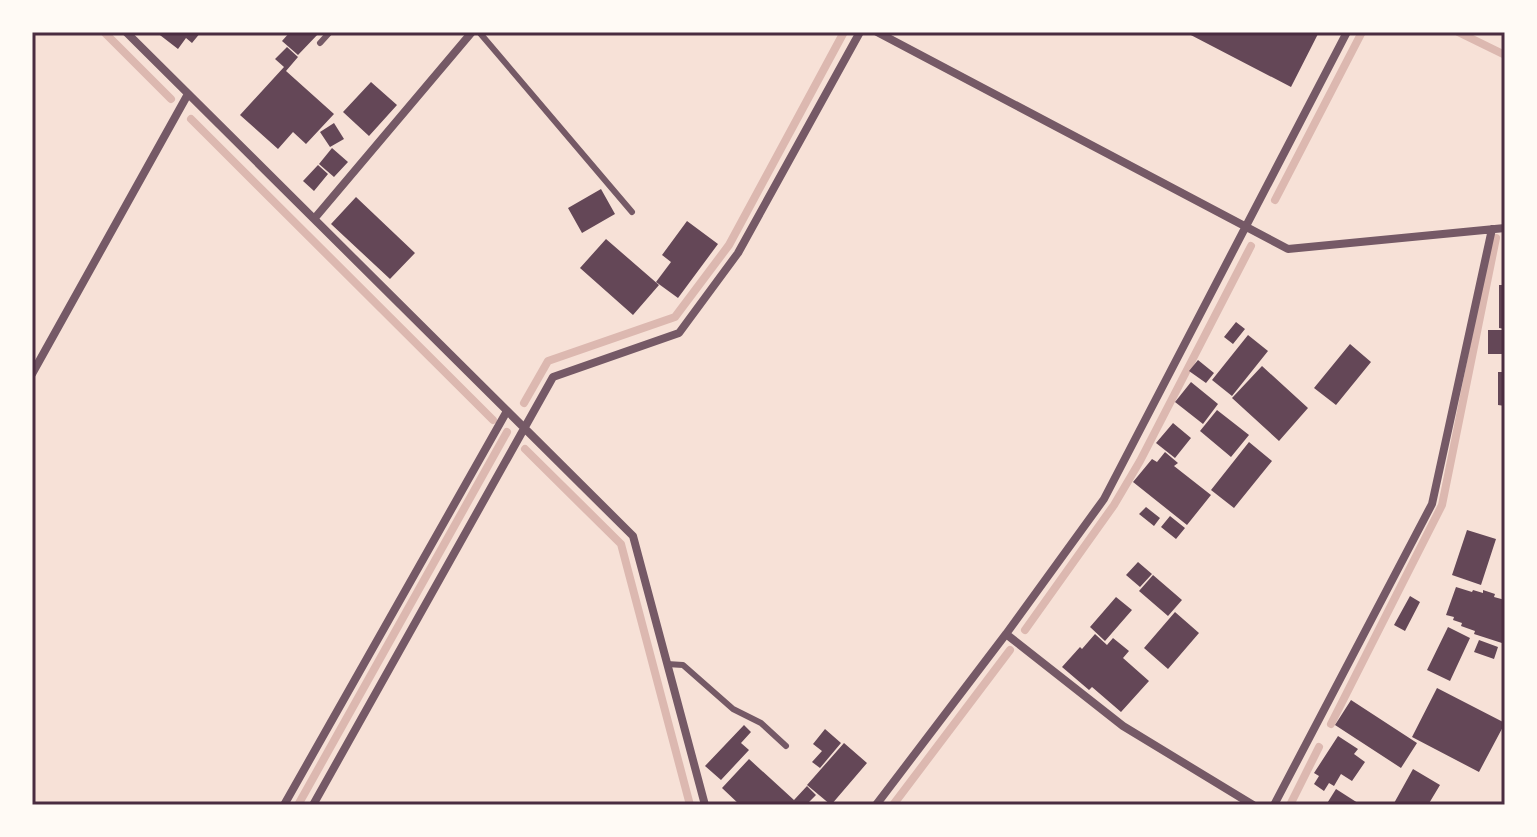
<svg xmlns="http://www.w3.org/2000/svg" width="1537" height="837" viewBox="0 0 1537 837" font-family="Inter,sans-serif">
<rect width="100%" height="100%" fill="#f7e1d7"/>
<g fill="none" stroke-linecap="round" stroke-linejoin="round">
<path stroke="#dcb8b0" stroke-width="8" d="M 104,32 L 171,99
M 1458,32 L 1505,55
M 191,119 L 493,420
M 1275,200 L 1362,32
M 524,403 L 548,361 L 675,317 L 729,245 L 844,32
M 525,449 L 621,544 L 690,805
M 1025,630 L 1114,505 L 1140,461 L 1251,246
M 1331,724 L 1442,505 L 1496,238
M 298,805 L 507,432
M 893,805 L 1010,650
M 1290,805 L 1319,747"/>
</g>
<path fill="#644757" d="M 156,32 L 201,32 L 192,43 L 186,38 L 178,49 Z
M 290,32 L 320,32 L 298,55 L 282,41 Z
M 1185,32 L 1319,32 L 1291,87 Z
M 287,47 L 298,57 L 286,71 L 334,114 L 306,144 L 293,132 L 278,149 L 240,115 L 284,67 L 275,59 Z
M 371,82 L 397,105 L 369,136 L 343,112 Z
M 334,123 L 344,139 L 330,147 L 320,132 Z
M 332,148 L 348,162 L 334,177 L 319,164 Z
M 318,165 L 328,174 L 314,191 L 303,181 Z
M 601,189 L 615,214 L 582,233 L 568,208 Z
M 356,197 L 415,253 L 390,279 L 331,224 Z
M 687,221 L 718,244 L 678,298 L 656,282 L 671,262 L 662,255 Z
M 606,239 L 659,285 L 633,315 L 580,268 Z
M 1499,285 L 1505,285 L 1505,329 L 1499,328 Z
M 1236,322 L 1245,329 L 1233,344 L 1224,337 Z
M 1488,330 L 1505,330 L 1505,354 L 1488,354 Z
M 1248,335 L 1268,351 L 1232,396 L 1212,380 Z
M 1350,344 L 1371,362 L 1336,405 L 1314,388 Z
M 1198,360 L 1214,373 L 1206,383 L 1189,371 Z
M 1262,366 L 1308,408 L 1279,441 L 1232,398 Z
M 1498,372 L 1505,372 L 1505,406 L 1498,405 Z
M 1191,382 L 1218,404 L 1203,424 L 1175,402 Z
M 1217,410 L 1249,435 L 1231,457 L 1200,431 Z
M 1173,423 L 1191,438 L 1175,458 L 1156,443 Z
M 1249,442 L 1272,461 L 1234,508 L 1211,490 Z
M 1165,452 L 1178,463 L 1174,466 L 1211,495 L 1187,525 L 1133,482 L 1152,459 L 1157,462 Z
M 1146,507 L 1160,518 L 1154,526 L 1139,514 Z
M 1170,516 L 1185,528 L 1176,539 L 1161,527 Z
M 1467,530 L 1496,539 L 1481,585 L 1452,575 Z
M 1138,562 L 1152,574 L 1140,587 L 1126,575 Z
M 1153,575 L 1182,600 L 1168,616 L 1139,591 Z
M 1456,587 L 1472,592 L 1473,590 L 1483,593 L 1483,590 L 1495,594 L 1494,597 L 1505,600 L 1505,644 L 1474,634 L 1475,631 L 1461,626 L 1462,623 L 1453,620 L 1454,617 L 1446,615 Z
M 1410,596 L 1420,602 L 1405,631 L 1394,625 Z
M 1116,597 L 1132,610 L 1105,641 L 1090,627 Z
M 1175,612 L 1199,633 L 1168,669 L 1144,648 Z
M 1448,627 L 1470,638 L 1450,681 L 1427,670 Z
M 1095,634 L 1107,645 L 1113,638 L 1129,651 L 1123,658 L 1149,681 L 1121,712 L 1092,687 L 1089,690 L 1062,667 L 1080,647 L 1082,649 Z
M 1479,640 L 1498,647 L 1494,659 L 1474,652 Z
M 1437,688 L 1505,723 L 1479,772 L 1412,737 Z
M 1351,700 L 1417,743 L 1401,768 L 1335,725 Z
M 744,725 L 751,732 L 741,743 L 749,750 L 721,780 L 705,766 Z
M 825,729 L 841,743 L 820,768 L 812,762 L 822,751 L 813,744 Z
M 1338,736 L 1358,749 L 1354,754 L 1365,762 L 1352,781 L 1341,774 L 1334,786 L 1329,783 L 1324,791 L 1314,784 L 1319,776 L 1314,773 Z
M 844,743 L 867,763 L 831,805 L 807,785 Z
M 749,759 L 794,800 L 807,786 L 816,795 L 806,805 L 800,805 L 797,802 L 793,805 L 740,805 L 722,788 Z
M 1413,769 L 1440,785 L 1428,805 L 1393,805 Z
M 1336,789 L 1361,805 L 1326,805 Z"/>
<g fill="none" stroke-linecap="round" stroke-linejoin="round">
<path stroke="#755966" stroke-width="6" d="M 479,32 L 632,212
M 320,43 L 330,32
M 667,664 L 683,665 L 733,709 L 761,723 L 786,746"/>
<path stroke="#755966" stroke-width="8" d="M 126,32 L 633,536 L 705,805
M 877,32 L 1288,249 L 1505,228
M 314,219 L 472,32
M 32,374 L 188,94
M 1006,634 L 1123,726 L 1253,805
M 284,805 L 507,411
M 313,805 L 553,377 L 679,333 L 738,253 L 860,32
M 876,805 L 1006,634 L 1104,499 L 1347,32
M 1274,805 L 1432,504 L 1492,229"/>
</g>
<rect width="1537" height="837" fill="none" stroke="#fffaf5" stroke-width="68"/>
<rect x="34" y="34" width="1469" height="769" fill="none" stroke="#4a2c40" stroke-width="3"/>
</svg>
